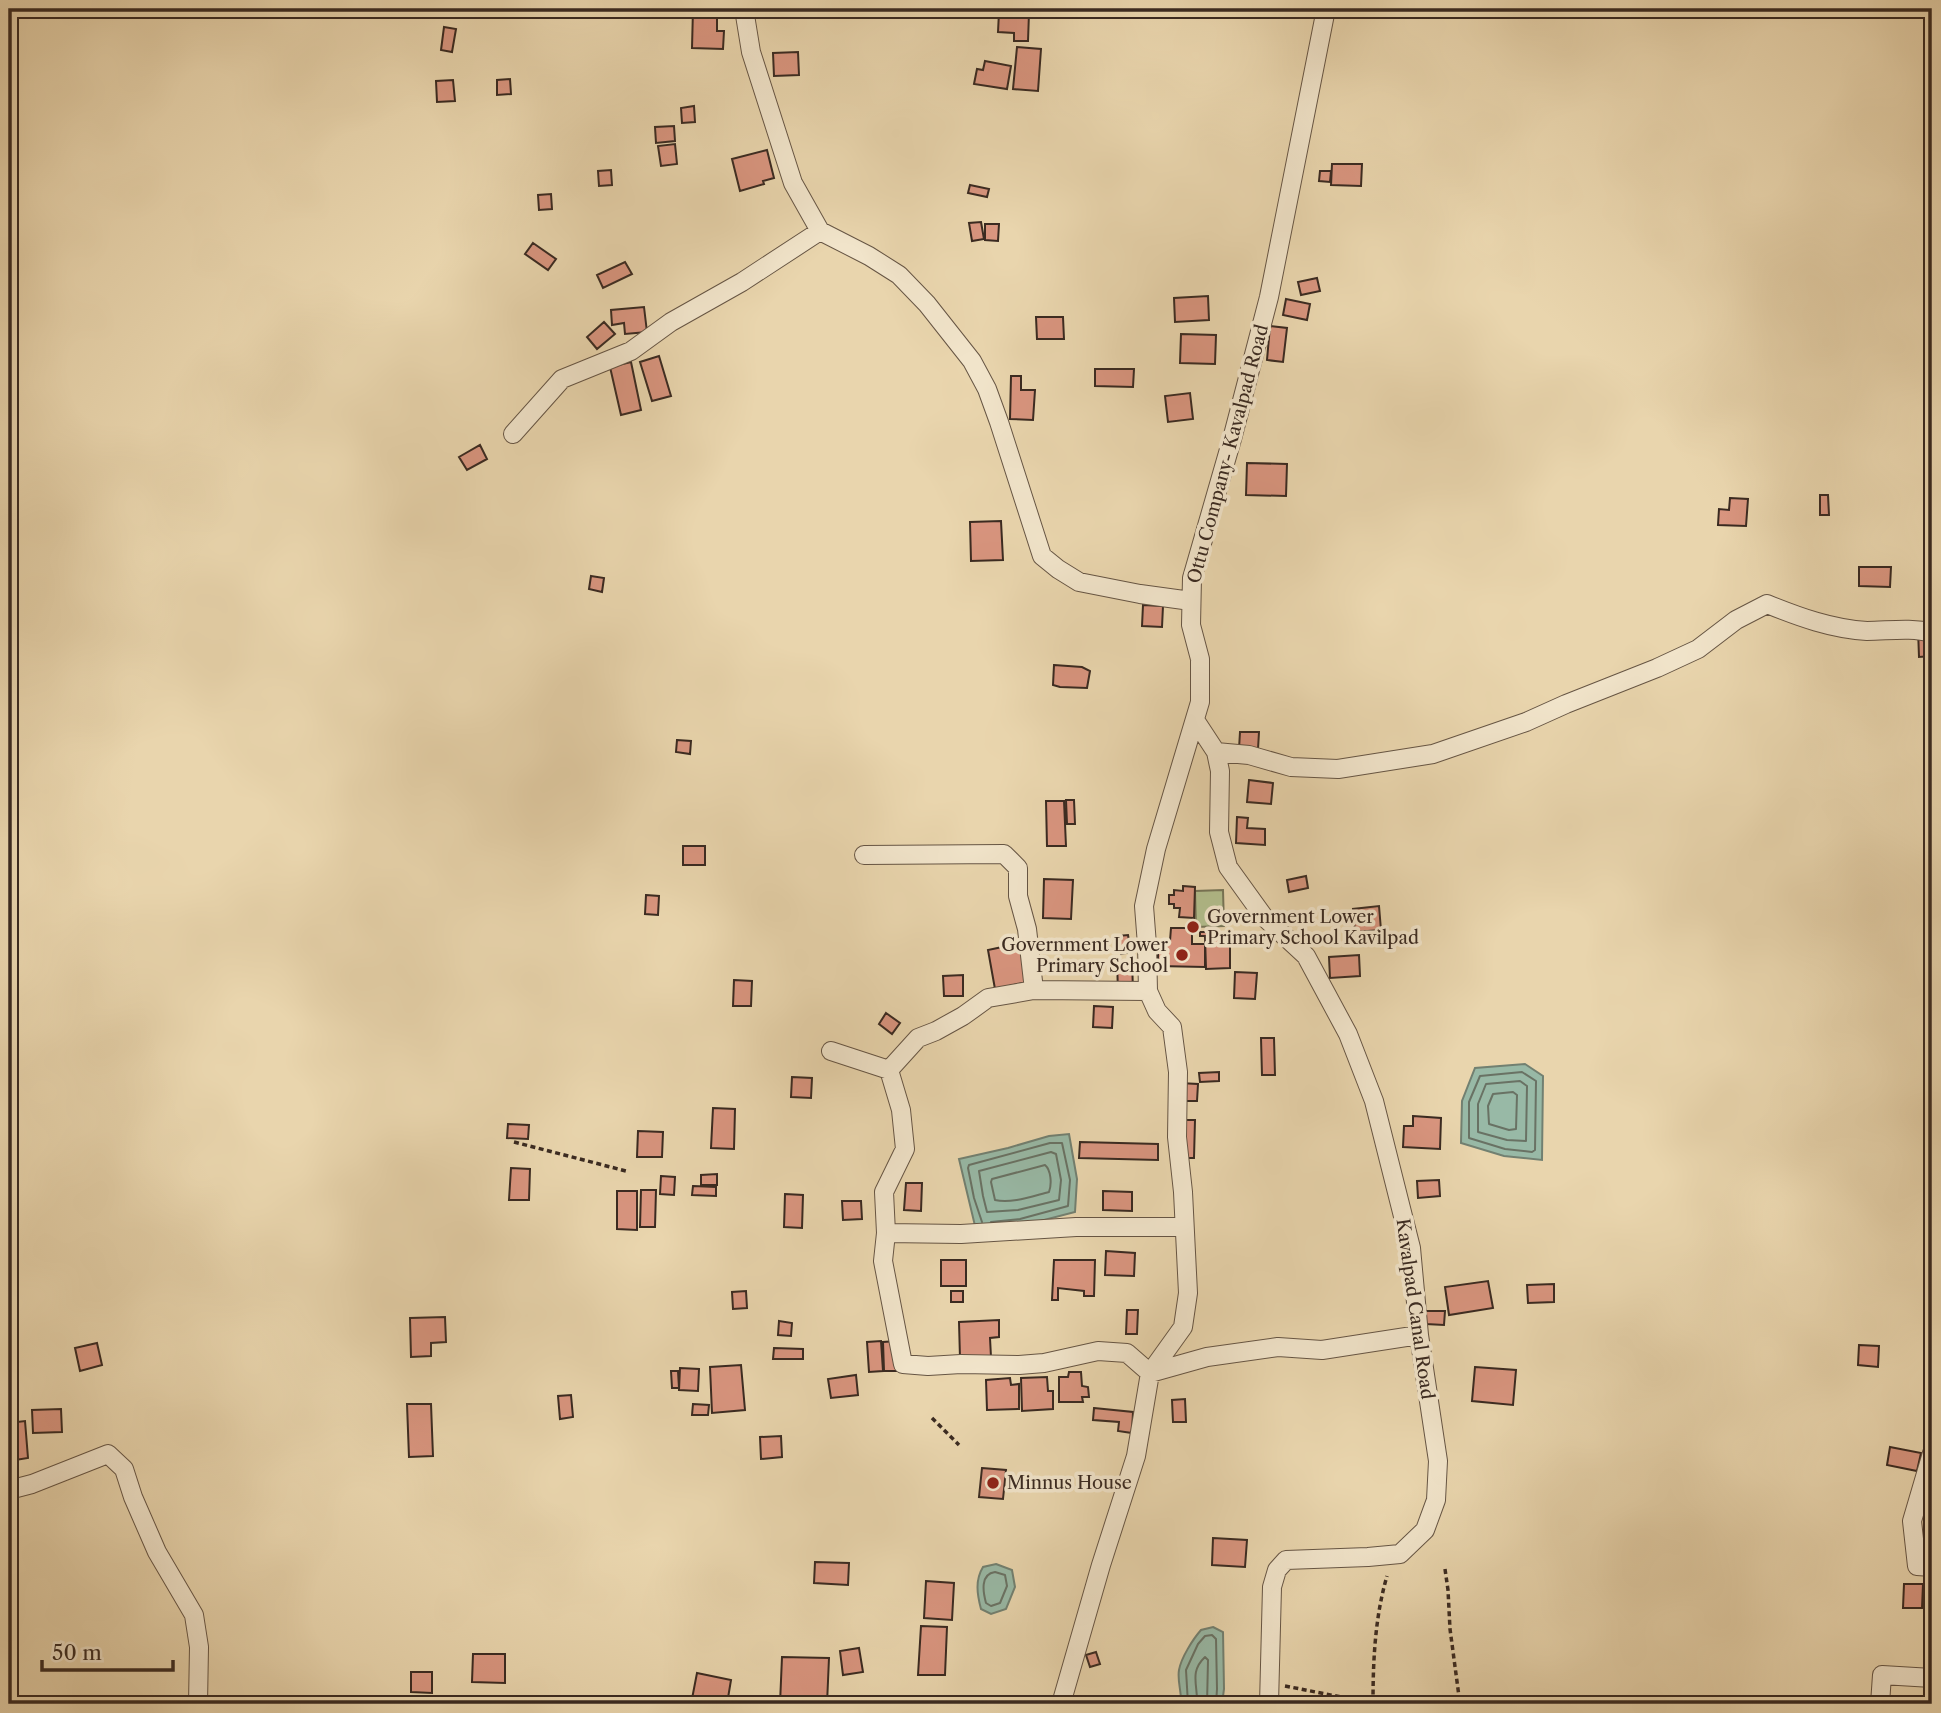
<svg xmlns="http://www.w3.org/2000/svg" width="1941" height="1713" viewBox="0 0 1941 1713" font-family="'Libre Caslon Text',serif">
<rect width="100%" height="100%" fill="#e9d5ad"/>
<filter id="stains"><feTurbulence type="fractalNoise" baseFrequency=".00286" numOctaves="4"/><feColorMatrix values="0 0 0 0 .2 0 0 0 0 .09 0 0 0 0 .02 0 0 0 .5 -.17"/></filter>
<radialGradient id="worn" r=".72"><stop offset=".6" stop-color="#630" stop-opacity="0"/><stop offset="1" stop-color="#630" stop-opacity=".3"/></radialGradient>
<path fill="#b2be8d" stroke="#767457" stroke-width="2" d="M 1223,890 L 1224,926 L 1196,927 L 1195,891 Z"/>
<path fill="#98b9a6" stroke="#728071" stroke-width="2" d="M 1525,1064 L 1543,1076 L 1542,1160 L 1504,1156 L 1461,1143 L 1462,1101 L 1475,1068 Z
M 1069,1134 L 1077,1179 L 1075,1212 L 1021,1226 L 976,1230 L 959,1159 L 1008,1148 L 1049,1136 Z
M 996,1564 L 1012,1570 L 1015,1587 L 1006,1609 L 991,1614 L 981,1609 C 977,1594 975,1580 983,1567 Z
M 1213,1627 L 1223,1632 L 1224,1689 L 1222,1704 L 1181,1704 C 1182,1693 1177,1681 1179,1670 C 1181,1658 1193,1639 1201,1630 Z"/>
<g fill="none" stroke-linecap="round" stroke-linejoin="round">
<path stroke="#697264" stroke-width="2" d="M 1522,1072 L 1536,1081 L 1535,1150 L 1532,1152 L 1505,1149 L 1469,1138 L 1469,1102 L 1480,1076 Z
M 1520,1081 L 1527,1086 L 1526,1141 L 1507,1140 L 1478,1132 L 1478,1104 L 1486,1084 Z
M 1513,1092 L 1517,1095 L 1516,1129 L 1509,1130 L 1489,1124 L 1488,1106 L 1493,1094 Z
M 1051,1152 L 1056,1154 L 1061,1180 L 1059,1200 L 1018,1210 L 987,1212 L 983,1196 L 979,1171 Z
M 1045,1165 C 1051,1170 1052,1184 1049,1192 C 1033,1196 1011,1204 995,1200 L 991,1182 L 992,1179 Z
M 982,1222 L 974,1198 L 968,1168 L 969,1165 L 1050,1143 L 1062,1143 L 1070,1180 L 1068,1206 L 1020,1219 L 991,1222
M 995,1572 L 1005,1575 L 1007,1586 L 1000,1603 L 991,1606 L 986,1603 C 983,1592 980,1574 995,1572 Z
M 1188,1704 L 1186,1670 L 1198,1644 L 1205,1636 L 1212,1635 L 1216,1639 L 1217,1689 L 1216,1704
M 1197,1704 C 1198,1685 1189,1672 1205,1657 L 1208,1660 L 1207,1704"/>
</g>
<path fill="#d9957f" stroke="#3a2a21" stroke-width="2" d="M 447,9 L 462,9 L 462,13 L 447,13 Z
M 463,9 L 477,9 L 477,15 L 463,14 Z
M 693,9 L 717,9 L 717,31 L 724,31 L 723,49 L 692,48 Z
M 999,12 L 1029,13 L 1028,41 L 1014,41 L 1014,33 L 998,32 Z
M 444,27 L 456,29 L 452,52 L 441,50 Z
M 1017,47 L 1041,49 L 1038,91 L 1013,89 Z
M 798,52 L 799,75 L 774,76 L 773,53 Z
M 985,61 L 1011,66 L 1007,89 L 974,84 L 977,69 L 983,70 Z
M 510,79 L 511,94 L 497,95 L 497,80 Z
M 453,80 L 455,101 L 437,102 L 436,81 Z
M 694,106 L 695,122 L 682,123 L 681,108 Z
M 674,126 L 675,141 L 656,143 L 655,127 Z
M 675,144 L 677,164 L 661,166 L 658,146 Z
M 767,150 L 774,178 L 763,181 L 764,184 L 740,191 L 732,159 Z
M 1332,164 L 1362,164 L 1361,186 L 1331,185 Z
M 611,170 L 612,185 L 599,186 L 598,171 Z
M 1320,171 L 1331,171 L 1330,182 L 1319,181 Z
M 970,185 L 989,189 L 987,197 L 968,193 Z
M 551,194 L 552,209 L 539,210 L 538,195 Z
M 981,222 L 984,239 L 972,241 L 969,223 Z
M 985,224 L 999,224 L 998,241 L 985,240 Z
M 533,243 L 556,259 L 548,270 L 525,254 Z
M 625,262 L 632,274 L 603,288 L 597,275 Z
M 1317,278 L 1320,291 L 1301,295 L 1298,282 Z
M 1208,296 L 1209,320 L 1175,322 L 1174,298 Z
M 1286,299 L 1310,304 L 1307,320 L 1283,315 Z
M 644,307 L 647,332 L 625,334 L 624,323 L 612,325 L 611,310 Z
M 1036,317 L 1063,317 L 1064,339 L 1037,339 Z
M 604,322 L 615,334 L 597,349 L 587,337 Z
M 1270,326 L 1287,328 L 1283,362 L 1267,360 Z
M 1181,334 L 1216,335 L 1215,364 L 1180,363 Z
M 659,356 L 671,396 L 652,401 L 640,362 Z
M 631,362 L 641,410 L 621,415 L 610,367 Z
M 1095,369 L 1134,369 L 1133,387 L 1095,386 Z
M 1011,376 L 1021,376 L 1021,390 L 1035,390 L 1033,420 L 1010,419 Z
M 1190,393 L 1193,419 L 1168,422 L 1165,396 Z
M 480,445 L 487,459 L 467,470 L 459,457 Z
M 1247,463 L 1287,464 L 1286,496 L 1246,495 Z
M 1820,495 L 1828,495 L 1829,515 L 1820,515 Z
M 1730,498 L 1748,499 L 1746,526 L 1718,525 L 1719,509 L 1729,510 Z
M 1001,521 L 1003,560 L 971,561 L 970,522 Z
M 1859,567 L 1891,567 L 1890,587 L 1859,586 Z
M 591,576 L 604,578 L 602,592 L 589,589 Z
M 1143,605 L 1163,606 L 1162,627 L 1142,626 Z
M 1932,628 L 1932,656 L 1919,657 L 1918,629 Z
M 1054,665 L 1082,667 L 1090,671 L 1087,688 L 1060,687 L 1053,685 Z
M 1240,732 L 1259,732 L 1258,749 L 1239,749 Z
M 677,740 L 691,741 L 690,754 L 676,752 Z
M 1249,780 L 1273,783 L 1271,804 L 1247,802 Z
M 1066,800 L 1074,800 L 1075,824 L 1067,824 Z
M 1046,801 L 1064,801 L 1066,846 L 1047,846 Z
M 1237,817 L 1248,818 L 1247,828 L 1265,829 L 1265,845 L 1236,843 Z
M 683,846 L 705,846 L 705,865 L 683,865 Z
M 1306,876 L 1308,888 L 1289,892 L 1287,880 Z
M 1044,879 L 1073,880 L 1071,919 L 1043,918 Z
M 1183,886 L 1195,887 L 1194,918 L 1179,917 L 1180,908 L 1174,908 L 1174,904 L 1169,904 L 1169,895 L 1174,895 L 1174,890 L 1183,891 Z
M 646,895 L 659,896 L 658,915 L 645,914 Z
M 1379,906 L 1381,930 L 1355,932 L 1353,909 Z
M 1171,928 L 1192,928 L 1192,944 L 1205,944 L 1205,967 L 1158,966 L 1158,941 L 1170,941 Z
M 1200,932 L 1230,932 L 1230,968 L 1206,969 L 1205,936 L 1200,936 Z
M 1128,935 L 1131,952 L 1121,954 L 1118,936 Z
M 1021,943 L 1028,982 L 995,989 L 988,950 Z
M 1359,955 L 1360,976 L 1330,978 L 1329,957 Z
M 1132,960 L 1133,991 L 1118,992 L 1117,961 Z
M 1235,972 L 1257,973 L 1255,999 L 1234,998 Z
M 963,975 L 963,996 L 944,996 L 943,976 Z
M 734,980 L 752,981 L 751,1006 L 733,1006 Z
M 1094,1006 L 1113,1007 L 1112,1028 L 1093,1027 Z
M 886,1013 L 900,1023 L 892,1034 L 879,1024 Z
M 1261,1038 L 1274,1038 L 1275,1075 L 1262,1075 Z
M 1219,1072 L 1219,1081 L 1200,1082 L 1199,1073 Z
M 792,1077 L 812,1078 L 811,1098 L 791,1097 Z
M 1179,1083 L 1198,1084 L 1197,1101 L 1179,1101 Z
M 713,1108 L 735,1109 L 734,1149 L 711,1148 Z
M 1413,1116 L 1441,1118 L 1440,1149 L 1403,1147 L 1404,1126 L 1413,1126 Z
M 1183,1120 L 1195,1120 L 1194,1158 L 1183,1158 Z
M 508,1124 L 529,1125 L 528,1139 L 507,1138 Z
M 638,1131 L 663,1132 L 662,1157 L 637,1157 Z
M 1080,1142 L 1158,1144 L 1158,1160 L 1079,1158 Z
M 511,1168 L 530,1169 L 529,1200 L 509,1200 Z
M 717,1174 L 717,1185 L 701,1185 L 701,1175 Z
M 661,1176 L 675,1177 L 674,1195 L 660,1194 Z
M 1439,1180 L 1440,1196 L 1418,1198 L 1417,1181 Z
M 906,1183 L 922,1183 L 921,1211 L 904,1210 Z
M 693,1186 L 716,1187 L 716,1196 L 692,1195 Z
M 641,1190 L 656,1190 L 655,1227 L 640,1227 Z
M 617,1191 L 637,1191 L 637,1230 L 617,1229 Z
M 1103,1191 L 1132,1192 L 1132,1211 L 1103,1210 Z
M 785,1194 L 803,1195 L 802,1228 L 784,1227 Z
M 842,1201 L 861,1201 L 862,1219 L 843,1220 Z
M 1106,1251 L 1135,1253 L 1134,1276 L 1105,1275 Z
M 941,1260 L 966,1260 L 966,1286 L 941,1286 Z
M 1054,1260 L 1095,1260 L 1094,1296 L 1084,1296 L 1084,1291 L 1058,1288 L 1058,1300 L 1052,1300 Z
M 1488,1281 L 1493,1308 L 1449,1315 L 1445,1287 Z
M 1554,1284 L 1554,1302 L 1528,1303 L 1527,1285 Z
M 746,1291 L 747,1308 L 733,1309 L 732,1292 Z
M 951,1291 L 963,1291 L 963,1302 L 951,1302 Z
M 1127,1310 L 1138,1310 L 1137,1334 L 1126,1334 Z
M 1426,1311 L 1445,1311 L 1444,1325 L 1426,1324 Z
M 445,1317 L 446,1342 L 431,1343 L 431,1356 L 411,1357 L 410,1318 Z
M 999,1320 L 999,1337 L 990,1338 L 991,1357 L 960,1358 L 959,1322 Z
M 779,1321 L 792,1323 L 791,1336 L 778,1335 Z
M 881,1341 L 883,1371 L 869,1372 L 867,1342 Z
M 897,1341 L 898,1371 L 884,1371 L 883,1342 Z
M 97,1343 L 102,1365 L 80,1371 L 75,1348 Z
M 1859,1345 L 1879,1346 L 1878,1367 L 1858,1365 Z
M 774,1348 L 803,1349 L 803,1359 L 773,1359 Z
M 741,1365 L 745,1410 L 712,1413 L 710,1367 Z
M 1475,1367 L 1516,1370 L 1513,1405 L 1472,1401 Z
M 680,1368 L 699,1369 L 698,1391 L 679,1390 Z
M 671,1371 L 678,1371 L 679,1388 L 672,1388 Z
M 1069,1372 L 1081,1372 L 1082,1386 L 1088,1387 L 1089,1397 L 1082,1397 L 1083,1402 L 1059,1402 L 1059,1377 L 1068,1377 Z
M 856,1375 L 858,1395 L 831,1398 L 828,1379 Z
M 1047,1377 L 1048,1391 L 1053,1391 L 1053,1409 L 1022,1411 L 1021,1378 Z
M 1010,1378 L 1011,1385 L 1019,1384 L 1019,1409 L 987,1410 L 986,1380 Z
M 571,1395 L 573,1417 L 560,1419 L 558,1396 Z
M 1185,1399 L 1186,1422 L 1173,1422 L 1172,1400 Z
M 407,1404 L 431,1404 L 433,1456 L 409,1457 Z
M 693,1404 L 709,1405 L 708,1415 L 692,1415 Z
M 1094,1408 L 1133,1412 L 1132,1433 L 1118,1431 L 1119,1422 L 1093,1420 Z
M 61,1409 L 62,1432 L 33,1433 L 32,1410 Z
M 25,1421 L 28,1458 L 9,1461 L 9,1423 Z
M 781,1436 L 782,1457 L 761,1459 L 760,1437 Z
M 1890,1447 L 1921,1453 L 1917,1471 L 1887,1465 Z
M 982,1468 L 1006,1470 L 1003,1499 L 979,1497 Z
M 1213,1538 L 1247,1540 L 1245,1567 L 1212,1565 Z
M 815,1562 L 849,1563 L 848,1585 L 814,1583 Z
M 926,1581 L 954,1583 L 952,1620 L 924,1618 Z
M 1904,1584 L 1923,1584 L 1922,1608 L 1903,1608 Z
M 921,1626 L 947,1627 L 945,1675 L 918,1675 Z
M 859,1648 L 863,1672 L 843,1675 L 840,1651 Z
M 1096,1652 L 1100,1664 L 1090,1667 L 1086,1655 Z
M 473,1654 L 505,1654 L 505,1683 L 472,1682 Z
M 782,1657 L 829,1658 L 827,1704 L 780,1704 Z
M 411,1672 L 432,1672 L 432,1693 L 411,1692 Z
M 697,1673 L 731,1680 L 727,1704 L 691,1704 Z"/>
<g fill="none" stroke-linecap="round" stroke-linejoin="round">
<defs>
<path id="minor" d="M 744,9 L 751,52 L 793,183 L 820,231 L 869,256 L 899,275 L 927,304 L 972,361 L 987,389 L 999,422 L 1042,556 L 1058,569 L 1079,582 L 1140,594 L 1191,601
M 513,434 L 562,379 L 631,351 L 671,322 L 742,282 L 820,231
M 1195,720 L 1216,752 L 1220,771 L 1219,832 L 1228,867 L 1264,917 L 1306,956 L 1348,1034 L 1374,1101 L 1411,1248 L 1419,1335 L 1438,1461 L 1436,1500 L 1425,1530 L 1400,1554 L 1368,1557 L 1286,1560 L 1277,1570 L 1272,1587 L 1269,1704
M 1216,752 L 1249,755 L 1291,767 L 1338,769 L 1433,754 L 1526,722 L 1566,704 L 1657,668 L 1698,649 L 1736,620 L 1767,604 C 1799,617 1832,629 1867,631 C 1888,631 1911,627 1932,633
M 864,855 L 1004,854 L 1018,868 L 1018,896 L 1027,929 L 1034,990 L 988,998 L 963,1016 L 936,1031 L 918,1038 L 889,1070 L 901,1110 L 905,1149 L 884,1192 L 886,1233 L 883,1261 L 903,1364 L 928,1366 L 961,1364 L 1019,1365 L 1044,1363 L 1098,1351 L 1127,1353 L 1150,1373 L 1207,1357 L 1278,1347 L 1322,1350 L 1419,1335
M 1034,990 L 1148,991
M 831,1051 L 889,1070
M 886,1233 L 961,1234 L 1076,1227 L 1184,1227
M 1932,1453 L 1912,1521 L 1917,1566 L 1932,1567
M 9,1490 L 32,1484 L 108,1454 L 124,1469 L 133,1497 L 157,1552 L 194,1615 L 199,1647 L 198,1704
M 1061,1704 L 1101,1565 L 1136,1456 L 1150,1373 L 1183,1327 L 1188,1293 L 1183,1192 L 1177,1137 L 1178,1072 L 1172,1027 L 1157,1011 L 1148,991 L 1147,945 L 1144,906 L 1156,849 L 1200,702 L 1200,659 L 1191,625 L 1192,578 L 1232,439 L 1269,297 L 1326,9
M 1880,1704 L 1882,1675 L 1932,1678"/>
</defs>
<use href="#minor" stroke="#654" stroke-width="20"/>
<path stroke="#3a2a21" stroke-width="3.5" stroke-dasharray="5 3.5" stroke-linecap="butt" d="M 514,1142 L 626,1171
M 932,1418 L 959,1445
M 1445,1569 L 1448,1590 L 1450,1629 L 1460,1704
M 1285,1686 L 1377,1704
M 1373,1703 C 1373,1660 1375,1617 1387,1576"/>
<use href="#minor" stroke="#f1e4ca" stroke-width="18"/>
</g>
<g fill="#8f2418" stroke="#f1e4ca" stroke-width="2.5">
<circle cx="1193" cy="927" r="7"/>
<circle cx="1182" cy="955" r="7"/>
<circle cx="993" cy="1483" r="7"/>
</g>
<g text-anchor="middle" stroke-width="7" stroke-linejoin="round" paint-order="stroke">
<g font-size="18" fill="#3a2a21" stroke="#f1e4ca">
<text transform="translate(1228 454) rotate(-75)" y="6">Ottu Company- Kavalpad Road</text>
<text transform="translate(1415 1309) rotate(82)" y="6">Kavalpad Canal Road</text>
</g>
<g font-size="18" fill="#3a2a21" stroke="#f1e4ca" text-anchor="start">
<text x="1207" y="923">Government Lower<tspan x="1207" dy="21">Primary School Kavilpad</tspan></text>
<text x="1168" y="951" text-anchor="end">Government Lower<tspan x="1168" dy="21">Primary School</tspan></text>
<text x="1007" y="1489">Minnus House</text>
</g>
</g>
<rect width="1941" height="1713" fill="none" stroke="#e9d5ad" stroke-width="35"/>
<rect x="10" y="10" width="1920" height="1692" fill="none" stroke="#3a2a21" stroke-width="3.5"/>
<rect x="18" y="18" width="1906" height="1678" fill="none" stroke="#3a2a21" stroke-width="2"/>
<path d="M42 1660v10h131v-10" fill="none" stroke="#3a2a21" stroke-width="3.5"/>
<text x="52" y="1660" font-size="21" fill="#3a2a21" stroke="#f1e4ca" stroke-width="5" paint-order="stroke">50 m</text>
<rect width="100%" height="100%" filter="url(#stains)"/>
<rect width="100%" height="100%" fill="url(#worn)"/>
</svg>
